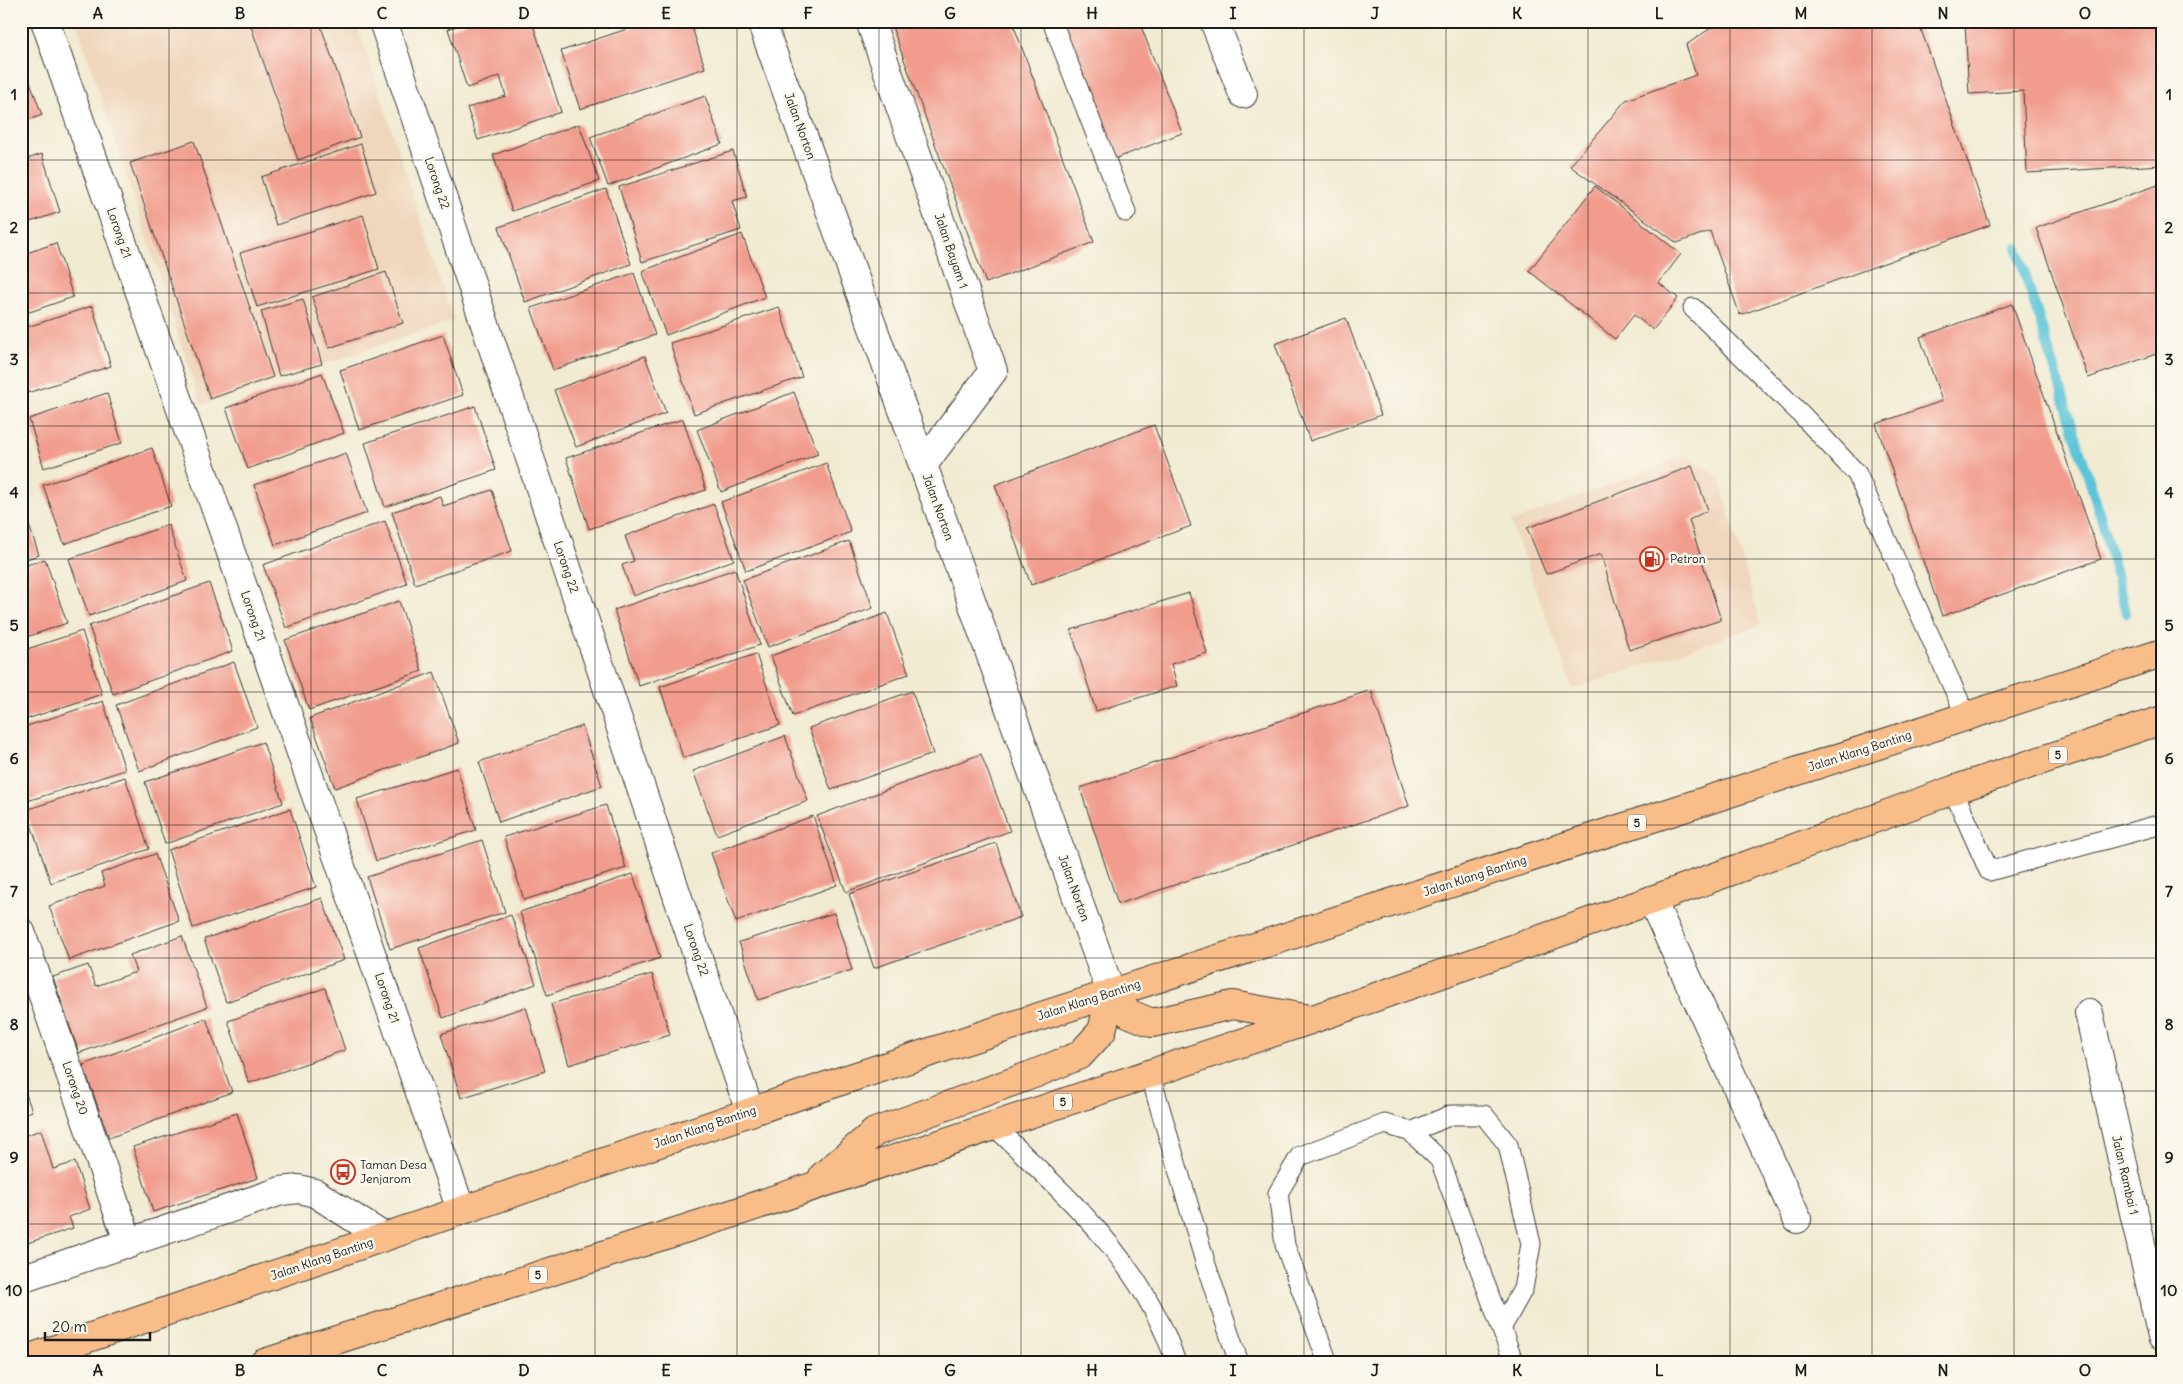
<svg xmlns="http://www.w3.org/2000/svg" width="2183" height="1384" viewBox="0 0 2183 1384" font-family="Delius,sans-serif">
<rect width="100%" height="100%" fill="#fbf7ec"/>
<filter id="ink" filterUnits="userSpaceOnUse"><feTurbulence type="fractalNoise" baseFrequency=".02" numOctaves="2"/><feDisplacementMap in="SourceGraphic" scale="10" xChannelSelector="R" yChannelSelector="G"/><feConvolveMatrix kernelMatrix="1 2 1 2 8 2 1 2 1" color-interpolation-filters="sRGB"/></filter>
<filter id="wash" filterUnits="userSpaceOnUse"><feTurbulence type="fractalNoise" baseFrequency=".0096" numOctaves="4" result="noise"/><feDisplacementMap in="SourceGraphic" scale="20" xChannelSelector="R" yChannelSelector="G"/><feGaussianBlur stdDeviation="1.12" result="paint"/><feColorMatrix in="noise" values="0 0 0 0 0 0 0 0 0 0 0 0 0 0 0 0 0 1.4 0 .05"/><feComposite in="paint" operator="in"/></filter>
<g filter="url(#wash)">
<rect width="100%" height="100%" fill="#f1ebd2"/>
<path fill="#efd6bc" d="M 76,21 L 356,21 L 454,321 L 201,405 Z
M 1688,455 L 1719,477 L 1761,625 L 1573,689 L 1511,522 Z"/>
<g fill="none" stroke-linecap="round" stroke-linejoin="round">
<path stroke="#5cc4d9" stroke-width="10" d="M 2017,248 L 2102,521 L 2126,613"/>
</g>
<g id="blocks">
<path fill="#f19c8d" d="M 249,21 L 319,21 L 360,137 L 298,160 Z
M 471,21 L 532,21 L 561,112 L 478,140 L 467,108 L 506,96 L 500,76 L 467,88 L 448,29 Z
M 651,21 L 690,21 L 705,68 L 580,109 L 561,51 Z
M 890,21 L 1012,21 L 1094,242 L 986,283 Z
M 1058,21 L 1139,21 L 1182,133 L 1112,160 Z
M 1721,21 L 1918,21 L 1990,225 L 1740,315 L 1710,231 L 1677,243 L 1570,166 L 1626,100 L 1696,75 L 1686,45 Z
M 1998,21 L 2162,21 L 2162,165 L 2027,173 L 2023,91 L 1969,94 L 1965,23 Z
M 21,57 L 42,115 L 21,123 Z
M 705,96 L 722,144 L 608,186 L 590,137 Z
M 579,124 L 599,181 L 512,211 L 493,155 Z
M 194,141 L 273,377 L 210,399 L 130,163 Z
M 361,144 L 376,192 L 276,225 L 261,177 Z
M 733,151 L 747,197 L 732,201 L 741,230 L 642,262 L 619,187 Z
M 42,154 L 60,212 L 21,225 L 21,161 Z
M 2158,185 L 2162,196 L 2162,352 L 2088,378 L 2036,228 Z
M 1595,186 L 1681,254 L 1659,283 L 1678,298 L 1653,330 L 1634,315 L 1615,339 L 1529,271 Z
M 606,189 L 631,264 L 525,302 L 499,227 Z
M 363,215 L 379,269 L 257,307 L 240,253 Z
M 742,234 L 765,297 L 666,335 L 642,271 Z
M 56,243 L 73,297 L 21,315 L 21,255 Z
M 386,272 L 403,323 L 329,348 L 312,297 Z
M 634,273 L 655,335 L 553,370 L 531,308 Z
M 303,299 L 322,364 L 279,376 L 261,311 Z
M 2012,304 L 2101,559 L 1942,616 L 1876,424 L 1942,401 L 1920,337 Z
M 92,306 L 111,366 L 21,395 L 21,329 Z
M 779,307 L 802,377 L 694,414 L 670,343 Z
M 1346,318 L 1381,415 L 1310,441 L 1275,344 Z
M 443,335 L 463,395 L 359,430 L 340,370 Z
M 645,356 L 666,413 L 576,447 L 554,390 Z
M 322,373 L 344,433 L 248,469 L 226,408 Z
M 794,392 L 818,454 L 721,492 L 697,430 Z
M 107,393 L 122,443 L 44,468 L 29,419 Z
M 475,406 L 496,470 L 385,507 L 365,443 Z
M 683,419 L 706,490 L 589,529 L 566,458 Z
M 1154,425 L 1191,526 L 1031,585 L 995,485 Z
M 152,448 L 171,506 L 64,544 L 43,485 Z
M 346,453 L 367,513 L 275,545 L 254,485 Z
M 826,463 L 851,532 L 746,571 L 721,502 Z
M 1692,466 L 1708,510 L 1689,520 L 1721,620 L 1629,650 L 1601,554 L 1546,574 L 1527,528 Z
M 492,490 L 512,551 L 415,584 L 392,512 L 440,496 L 443,506 Z
M 21,501 L 39,555 L 21,561 Z
M 714,504 L 734,560 L 633,596 L 622,565 L 634,561 L 625,536 Z
M 385,521 L 407,584 L 286,628 L 263,565 Z
M 168,525 L 187,581 L 89,616 L 69,559 Z
M 849,541 L 873,608 L 768,647 L 743,580 Z
M 45,559 L 67,623 L 21,639 L 21,567 Z
M 735,569 L 760,645 L 639,686 L 614,610 Z
M 209,583 L 233,651 L 113,694 L 89,626 Z
M 1189,593 L 1207,653 L 1171,664 L 1177,686 L 1096,711 L 1071,630 Z
M 399,601 L 422,671 L 309,710 L 285,640 Z
M 887,613 L 909,674 L 793,716 L 771,656 Z
M 82,631 L 102,694 L 21,721 L 21,651 Z
M 756,654 L 780,725 L 683,758 L 660,687 Z
M 234,662 L 257,727 L 139,771 L 116,705 Z
M 434,672 L 459,743 L 335,788 L 310,718 Z
M 1371,690 L 1409,806 L 1118,904 L 1080,788 Z
M 912,691 L 933,754 L 831,790 L 809,728 Z
M 103,701 L 125,770 L 21,803 L 21,728 Z
M 582,726 L 602,786 L 499,822 L 479,762 Z
M 785,736 L 808,801 L 717,835 L 693,771 Z
M 263,742 L 283,803 L 165,844 L 145,782 Z
M 981,754 L 1010,831 L 846,892 L 817,816 Z
M 457,768 L 476,830 L 376,861 L 357,799 Z
M 125,777 L 149,849 L 51,883 L 26,810 Z
M 606,805 L 626,868 L 524,900 L 504,837 Z
M 290,809 L 316,887 L 193,928 L 168,850 Z
M 813,816 L 837,885 L 736,922 L 711,853 Z
M 482,840 L 505,912 L 390,949 L 367,877 Z
M 996,843 L 1021,917 L 874,968 L 849,894 Z
M 155,854 L 179,921 L 69,960 L 49,906 L 105,886 L 101,873 Z
M 633,874 L 660,958 L 547,995 L 520,912 Z
M 322,898 L 344,960 L 226,1002 L 204,939 Z
M 834,913 L 852,970 L 758,1000 L 739,942 Z
M 511,915 L 536,984 L 443,1018 L 419,948 Z
M 182,936 L 207,1007 L 79,1053 L 53,977 L 88,965 L 96,986 L 136,972 L 130,955 Z
M 652,974 L 670,1035 L 569,1065 L 551,1004 Z
M 325,988 L 345,1050 L 249,1083 L 228,1021 Z
M 526,1007 L 545,1071 L 461,1098 L 441,1034 Z
M 206,1018 L 232,1092 L 109,1138 L 83,1065 Z
M 21,1080 L 32,1111 L 21,1115 Z
M 237,1113 L 258,1178 L 153,1212 L 133,1147 Z
M 41,1130 L 53,1169 L 75,1162 L 90,1209 L 69,1217 L 73,1228 L 21,1245 L 21,1137 Z"/>
</g>
</g>
<g filter="url(#ink)">
<use href="#blocks" fill-opacity="0" stroke="#3c3b37" stroke-width="1"/>
<g fill="none" stroke-linecap="round" stroke-linejoin="round">
<defs>
<path id="lane" d="M 1052,21 L 1126,212
M 1693,308 L 1803,416 L 1857,474 L 1966,716
M 1953,790 L 1989,871 L 2162,824
M 1150,1074 L 1206,1265 L 1239,1363
M 993,1125 C 1065,1195 1145,1264 1176,1363
M 1411,1132 L 1451,1115 L 1484,1115 L 1508,1145 L 1531,1244 L 1523,1289 L 1502,1327
M 1328,1363 L 1285,1245 L 1278,1193 L 1300,1156 L 1385,1124 L 1411,1132 L 1440,1160 L 1514,1363"/>
<path id="street" d="M 45,21 L 461,1210
M 383,21 L 750,1112
M 761,21 L 923,465 L 1111,993
M 870,21 L 993,371 L 923,465
M 1214,21 L 1243,94
M 1652,900 L 1797,1219
M 21,932 L 129,1244
M 2089,1013 L 2162,1337
M 21,1279 L 281,1191 L 299,1189 L 315,1193 L 384,1237"/>
<path id="highway" d="M 1111,993 L 1128,1013 L 1152,1023 L 1233,1005 L 1310,1019
M 823,1176 L 875,1132 L 1034,1074 L 1080,1055 L 1102,1031 L 1111,993
M 21,1361 L 844,1080 L 2162,653
M 264,1363 L 722,1217 L 1313,1019 L 1652,900 L 1953,790 L 2162,720"/>
</defs>
<use href="#lane" stroke="#3c3b37" stroke-width="21"/>
<use href="#street" stroke="#3c3b37" stroke-width="30"/>
<use href="#highway" stroke="#3c3b37" stroke-width="30"/>
<use href="#lane" stroke="#fff" stroke-width="19"/>
<use href="#street" stroke="#fff" stroke-width="28"/>
<use href="#highway" stroke="#f8bd89" stroke-width="28"/>
</g>
</g>
<path fill="none" stroke="#1c1c1c" stroke-width="1" stroke-opacity="0.55" d="M 169,21 L 169,1363M 311,21 L 311,1363M 453,21 L 453,1363M 595,21 L 595,1363M 737,21 L 737,1363M 879,21 L 879,1363M 1021,21 L 1021,1363M 1162,21 L 1162,1363M 1304,21 L 1304,1363M 1446,21 L 1446,1363M 1588,21 L 1588,1363M 1730,21 L 1730,1363M 1872,21 L 1872,1363M 2014,21 L 2014,1363M 21,160 L 2162,160M 21,293 L 2162,293M 21,426 L 2162,426M 21,559 L 2162,559M 21,692 L 2162,692M 21,825 L 2162,825M 21,958 L 2162,958M 21,1091 L 2162,1091M 21,1224 L 2162,1224"/>
<defs>
<symbol id="fuel-ring" viewBox="-11 -11 22 22"><circle r="9.5" fill="#fbf7ec" stroke="#c8321e" stroke-width="1.5"/><path d="M-5.5-6h7V0h2V4h1.3V-2.5L3-4.5l.8-.8L6-3V5H2.5V1h-1V6h-7ZM-4.2-4.7v3.2H.2V-4.7Z" fill="#c8321e"/></symbol>
<symbol id="bus-ring" viewBox="-11 -11 22 22"><circle r="9.5" fill="#fbf7ec" stroke="#c8321e" stroke-width="1.5"/><path d="M-5-6H5V4H4V6H2V4H-2V6H-4V4H-5ZM-3.5-4V0h7V-4ZM-3.5 1.2v1.5H-2V1.2ZM2 1.2v1.5H3.5V1.2Z" fill="#c8321e"/></symbol>
</defs>
<g fill-rule="evenodd">
<use href="#fuel-ring" x="1638" y="545" width="28" height="28"/>
<use href="#bus-ring" x="329" y="1158" width="28" height="28"/>
</g>
<g text-anchor="middle" stroke-width="5" stroke-linejoin="round" paint-order="stroke">
<g fill="#fbf7ec" stroke="#5f5e5a" stroke-width="1">
<rect x="2049" y="746.5" width="18" height="17" rx="4"/>
<rect x="1628" y="814.5" width="18" height="17" rx="4"/>
<rect x="1054" y="1093.5" width="18" height="17" rx="4"/>
<rect x="529" y="1266.5" width="18" height="17" rx="4"/>
</g>
<g font-size="11" font-weight="bold" fill="#1c1c1c">
<text x="2058" y="759">5</text>
<text x="1637" y="827">5</text>
<text x="1063" y="1106">5</text>
<text x="538" y="1279">5</text>
</g>
<g font-size="12" fill="#1c1c1c" stroke="#fbf7ec">
<text transform="translate(800 126) rotate(70)" y="4">Jalan Norton</text>
<text transform="translate(437 183) rotate(71)" y="4">Lorong 22</text>
<text transform="translate(119 233) rotate(71)" y="4">Lorong 21</text>
<text transform="translate(951 251) rotate(71)" y="4">Jalan Bayam 1</text>
<text transform="translate(938 507) rotate(70)" y="4">Jalan Norton</text>
<text transform="translate(566 567) rotate(71)" y="4">Lorong 22</text>
<text transform="translate(253 616) rotate(71)" y="4">Lorong 21</text>
<text transform="translate(1860 751) rotate(-18)" y="4">Jalan Klang Banting</text>
<text transform="translate(1475 876) rotate(-18)" y="4">Jalan Klang Banting</text>
<text transform="translate(1074 888) rotate(70)" y="4">Jalan Norton</text>
<text transform="translate(696 950) rotate(71)" y="4">Lorong 22</text>
<text transform="translate(387 998) rotate(71)" y="4">Lorong 21</text>
<text transform="translate(1089 1000) rotate(-18)" y="4">Jalan Klang Banting</text>
<text transform="translate(75 1088) rotate(71)" y="4">Lorong 20</text>
<text transform="translate(705 1127) rotate(-19)" y="4">Jalan Klang Banting</text>
<text transform="translate(2125 1175) rotate(77)" y="4">Jalan Rambai 1</text>
<text transform="translate(322 1259) rotate(-19)" y="4">Jalan Klang Banting</text>
</g>
<g font-size="12" fill="#1c1c1c" stroke="#fbf7ec" text-anchor="start">
<text x="1670" y="563">Petron</text>
<text x="360" y="1169">Taman Desa<tspan x="360" dy="14">Jenjarom</tspan></text>
</g>
</g>
<rect width="2183" height="1384" fill="none" stroke="#fbf7ec" stroke-width="55"/>
<path d="M45 1332v8h105v-8" fill="none" stroke="#1c1c1c" stroke-width="2.5"/>
<text x="52" y="1332" font-size="15" fill="#1c1c1c" stroke="#fbf7ec" stroke-width="4" paint-order="stroke">20 m</text>
<rect x="28" y="28" width="2128" height="1328" fill="none" stroke="#1c1c1c" stroke-width="2"/>
<g font-size="16" text-anchor="middle" font-weight="bold" fill="#1c1c1c">
<text x="98" y="19">A</text>
<text x="240" y="19">B</text>
<text x="382" y="19">C</text>
<text x="524" y="19">D</text>
<text x="666" y="19">E</text>
<text x="808" y="19">F</text>
<text x="950" y="19">G</text>
<text x="1092" y="19">H</text>
<text x="1233" y="19">I</text>
<text x="1375" y="19">J</text>
<text x="1517" y="19">K</text>
<text x="1659" y="19">L</text>
<text x="1801" y="19">M</text>
<text x="1943" y="19">N</text>
<text x="2085" y="19">O</text>
<text x="14" y="100">1</text>
<text x="2169" y="100">1</text>
<text x="14" y="233">2</text>
<text x="2169" y="233">2</text>
<text x="14" y="365">3</text>
<text x="2169" y="365">3</text>
<text x="14" y="498">4</text>
<text x="2169" y="498">4</text>
<text x="14" y="631">5</text>
<text x="2169" y="631">5</text>
<text x="14" y="764">6</text>
<text x="2169" y="764">6</text>
<text x="14" y="897">7</text>
<text x="2169" y="897">7</text>
<text x="14" y="1030">8</text>
<text x="2169" y="1030">8</text>
<text x="14" y="1163">9</text>
<text x="2169" y="1163">9</text>
<text x="14" y="1296">10</text>
<text x="2169" y="1296">10</text>
<text x="98" y="1376">A</text>
<text x="240" y="1376">B</text>
<text x="382" y="1376">C</text>
<text x="524" y="1376">D</text>
<text x="666" y="1376">E</text>
<text x="808" y="1376">F</text>
<text x="950" y="1376">G</text>
<text x="1092" y="1376">H</text>
<text x="1233" y="1376">I</text>
<text x="1375" y="1376">J</text>
<text x="1517" y="1376">K</text>
<text x="1659" y="1376">L</text>
<text x="1801" y="1376">M</text>
<text x="1943" y="1376">N</text>
<text x="2085" y="1376">O</text>
</g>
</svg>
